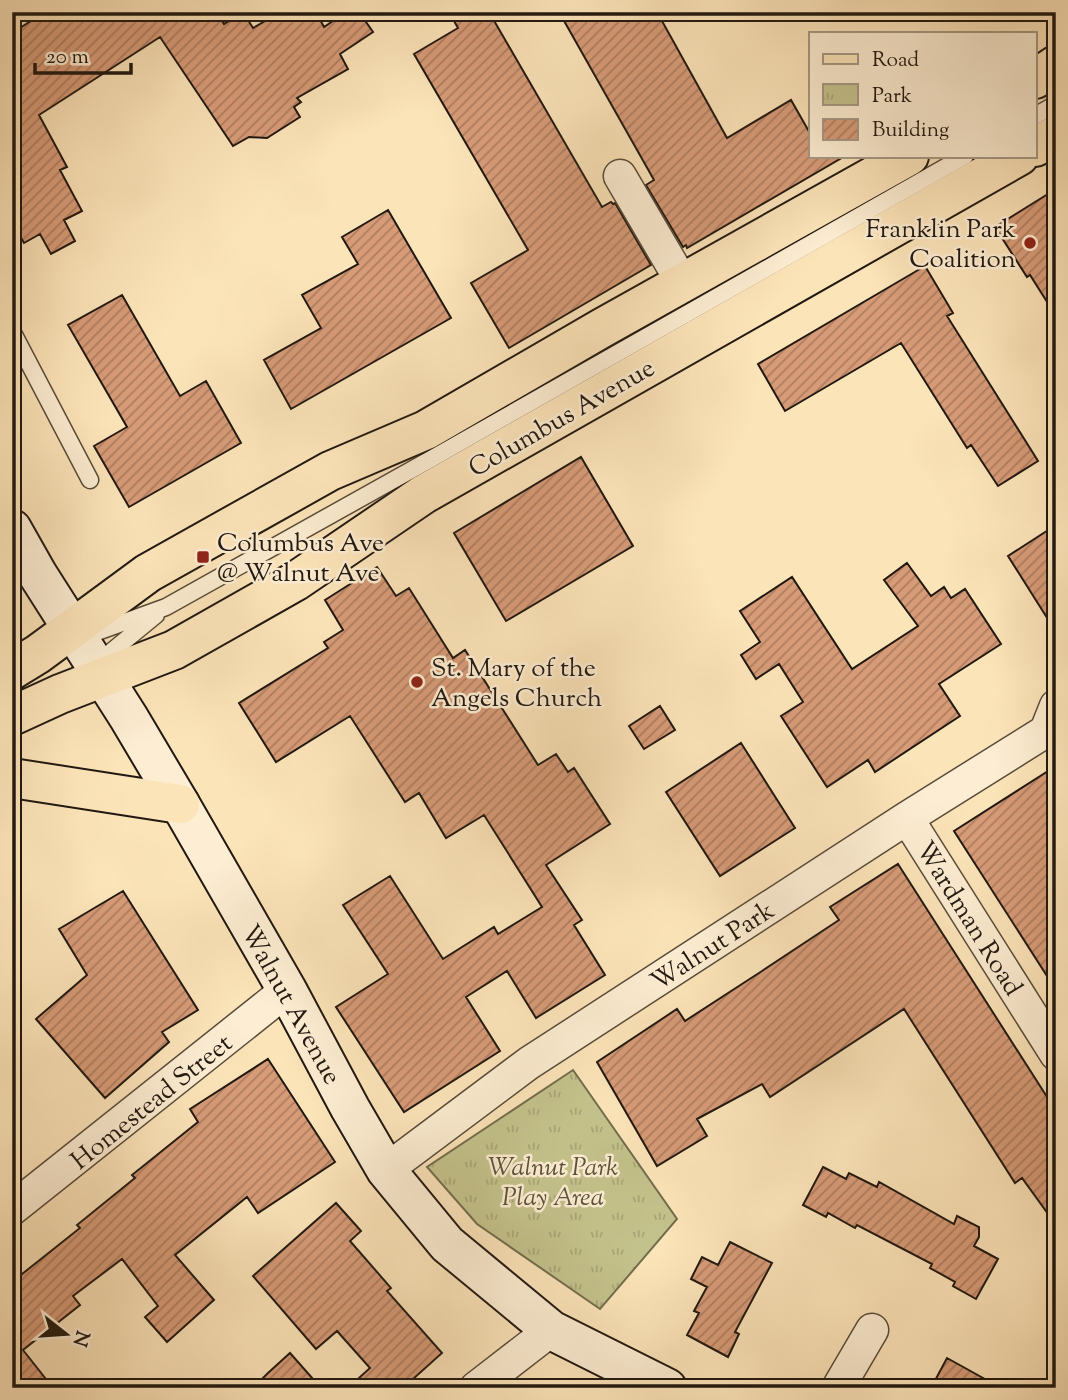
<svg xmlns="http://www.w3.org/2000/svg" width="1068" height="1400" viewBox="0 0 1068 1400" font-family="'Sorts Mill Goudy',serif">
<defs>
<pattern id="park-tufts" width="24" height="20" patternUnits="userSpaceOnUse" patternTransform="scale(1.75)"><rect width="24" height="20" fill="#c4c28c"/><path d="M3 7l-1-3M5 7V3M7 7l1-3M15 17l-1-3M17 17v-4M19 17l1-3" fill="none" stroke="#a8a678"/></pattern>
<pattern id="building-hatch" width="6" height="6" patternUnits="userSpaceOnUse" patternTransform="scale(1.75)"><rect width="6" height="6" fill="#d79b77"/><path d="M-1 1l2-2M0 6l6-6M5 7l2-2" fill="none" stroke="#ae7d60"/></pattern>
</defs>
<rect width="100%" height="100%" fill="#fce4b9"/>
<filter id="stains"><feTurbulence type="fractalNoise" baseFrequency=".00286" numOctaves="4"/><feColorMatrix values="0 0 0 0 .2 0 0 0 0 .09 0 0 0 0 .02 0 0 0 .5 -.17"/></filter>
<radialGradient id="worn" r=".72"><stop offset=".6" stop-color="#630" stop-opacity="0"/><stop offset="1" stop-color="#630" stop-opacity=".3"/></radialGradient>
<path fill="url(#park-tufts)" stroke="#726d4e" stroke-width="2" d="M 573,1070 L 677,1219 L 600,1309 L 477,1224 L 427,1167 Z"/>
<path fill="url(#building-hatch)" stroke="#211810" stroke-width="2" d="M 45,12 L 217,12 L 224,24 L 243,12 L 253,28 L 281,12 L 316,12 L 324,27 L 346,12 L 359,12 L 373,32 L 340,54 L 348,69 L 297,98 L 301,102 L 294,107 L 300,117 L 267,138 L 249,137 L 233,146 L 160,37 L 39,115 L 67,167 L 60,170 L 82,211 L 64,220 L 75,241 L 51,254 L 40,234 L 24,243 L 12,222 L 12,33 Z
M 449,12 L 489,12 L 602,207 L 611,202 L 613,204 L 615,203 L 651,265 L 509,348 L 471,283 L 528,250 L 414,54 L 458,28 Z
M 559,12 L 657,12 L 727,138 L 791,100 L 811,135 L 811,156 L 845,156 L 687,248 L 686,245 L 683,247 L 646,185 L 654,180 Z
M 1056,189 L 1056,316 L 1030,275 L 1027,277 L 995,227 Z
M 388,210 L 451,318 L 291,409 L 264,360 L 321,328 L 302,295 L 358,264 L 342,237 Z
M 925,266 L 953,313 L 947,316 L 1038,461 L 998,486 L 971,445 L 967,448 L 901,343 L 785,411 L 758,364 Z
M 122,295 L 180,396 L 206,381 L 241,443 L 129,507 L 94,446 L 127,427 L 68,325 Z
M 581,457 L 633,546 L 506,621 L 454,533 Z
M 1056,525 L 1056,632 L 1008,556 Z
M 907,563 L 931,596 L 944,587 L 951,598 L 965,589 L 1001,644 L 939,684 L 960,716 L 875,772 L 868,760 L 827,787 L 781,716 L 803,702 L 779,664 L 756,679 L 741,655 L 760,642 L 740,611 L 792,577 L 852,669 L 918,626 L 884,580 Z
M 377,567 L 396,596 L 409,588 L 453,658 L 465,650 L 538,765 L 556,754 L 568,772 L 574,768 L 610,824 L 546,865 L 582,920 L 574,925 L 605,975 L 536,1018 L 507,971 L 466,997 L 500,1051 L 404,1112 L 336,1007 L 388,974 L 343,905 L 390,876 L 443,959 L 494,927 L 498,934 L 542,907 L 484,815 L 446,838 L 419,793 L 405,802 L 350,716 L 276,762 L 239,703 L 328,648 L 324,642 L 343,630 L 325,600 Z
M 660,706 L 675,730 L 644,749 L 629,726 Z
M 741,743 L 795,828 L 720,876 L 666,792 Z
M 1056,766 L 1056,990 L 954,831 Z
M 898,864 L 1056,1111 L 1056,1225 L 1022,1178 L 1015,1183 L 904,1009 L 770,1097 L 762,1084 L 697,1119 L 707,1136 L 657,1166 L 597,1062 L 677,1009 L 685,1021 L 762,971 L 839,920 L 830,907 Z
M 123,891 L 198,1010 L 162,1032 L 169,1042 L 105,1098 L 36,1019 L 87,975 L 59,929 Z
M 268,1059 L 335,1162 L 258,1213 L 247,1197 L 175,1255 L 214,1300 L 167,1342 L 145,1317 L 158,1306 L 122,1259 L 73,1296 L 80,1305 L 23,1350 L 53,1388 L 12,1388 L 12,1282 L 80,1228 L 77,1225 L 135,1178 L 132,1175 L 198,1122 L 190,1109 Z
M 823,1167 L 846,1179 L 849,1173 L 877,1187 L 879,1182 L 954,1224 L 957,1216 L 979,1227 L 979,1237 L 974,1246 L 998,1259 L 976,1299 L 953,1286 L 955,1282 L 930,1268 L 932,1264 L 857,1225 L 855,1228 L 828,1213 L 826,1217 L 803,1205 Z
M 336,1203 L 361,1231 L 350,1241 L 391,1288 L 387,1291 L 442,1353 L 403,1388 L 348,1388 L 370,1368 L 337,1331 L 316,1349 L 253,1276 Z
M 730,1242 L 772,1263 L 735,1332 L 739,1334 L 728,1357 L 687,1335 L 699,1313 L 694,1311 L 707,1287 L 691,1279 L 702,1257 L 718,1265 Z
M 290,1353 L 321,1388 L 253,1388 L 268,1373 Z
M 947,1358 L 1001,1388 L 931,1388 Z"/>
<g fill="none" stroke-linecap="round" stroke-linejoin="round">
<defs>
<path id="lane" d="M 1035,116 L 1056,104
M 12,331 L 90,480
M 86,636 L 166,607 L 431,459 L 965,156
M 95,665 L 156,615"/>
<path id="street" d="M 620,176 L 682,282
M 907,818 L 1056,1054
M 386,1170 L 529,1063 L 907,818 L 1046,731 L 1056,706
M 12,1209 L 287,990
M 476,1388 L 551,1330
M 838,1388 L 872,1330"/>
<path id="secondary" d="M 12,529 L 38,575 L 129,718 L 180,804 L 287,990 L 350,1108 L 386,1170 L 447,1244 L 551,1330 L 667,1388"/>
<path id="primary" d="M 1035,79 L 1056,65
M 1035,147 L 1056,135
M 12,670 L 38,654 L 148,573 L 330,471 L 426,430 L 602,328 L 909,156
M 12,716 L 60,694 L 174,650 L 296,581 L 424,494 L 1019,156
M 12,778 L 180,804"/>
</defs>
<use href="#lane" stroke="#584b3a" stroke-width="19"/>
<use href="#street" stroke="#584b3a" stroke-width="35"/>
<use href="#secondary" stroke="#211810" stroke-width="42"/>
<use href="#primary" stroke="#211810" stroke-width="42"/>
<use href="#lane" stroke="#fdedd2" stroke-width="16"/>
<use href="#street" stroke="#fdedd2" stroke-width="32"/>
<use href="#secondary" stroke="#fdedd2" stroke-width="38"/>
<use href="#primary" stroke="#fce4b9" stroke-width="38"/>
</g>
<g fill="#8f2418" stroke="#fdedd2" stroke-width="2.5">
<circle cx="1030" cy="243" r="7"/>
<rect x="196" y="550" width="14" height="14" rx="3.5"/>
<circle cx="417" cy="682" r="7"/>
</g>
<g text-anchor="middle" stroke-width="5" stroke-linejoin="round" paint-order="stroke">
<g font-size="26" fill="#211810" stroke="#fdedd2" text-anchor="start">
<text x="1016" y="237" text-anchor="end">Franklin Park<tspan x="1016" dy="30">Coalition</tspan></text>
<text x="217" y="551">Columbus Ave<tspan x="217" dy="30">@ Walnut Ave</tspan></text>
<text x="431" y="676">St. Mary of the<tspan x="431" dy="30">Angels Church</tspan></text>
</g>
<g font-size="26" fill="#211810" stroke="#fdedd2">
<text transform="translate(561 417) rotate(-30)" y="9">Columbus Avenue</text>
<text transform="translate(970 918) rotate(58)" y="9">Wardman Road</text>
<text transform="translate(712 945) rotate(-33)" y="9">Walnut Park</text>
<text transform="translate(292 1004) rotate(61)" y="9">Walnut Avenue</text>
<text transform="translate(151 1101) rotate(-39)" y="9">Homestead Street</text>
</g>
<g font-size="26" font-style="italic" fill="#5a543b" stroke="#fdedd2">
<text x="553" y="1175">Walnut Park<tspan x="553" dy="30">Play Area</tspan></text>
</g>
</g>
<rect width="1068" height="1400" fill="none" stroke="#fce4b9" stroke-width="42"/>
<rect x="14" y="14" width="1040" height="1372" fill="none" stroke="#211810" stroke-width="3.5"/>
<rect x="21" y="21" width="1026" height="1358" fill="none" stroke="#211810" stroke-width="2"/>
<rect x="809" y="32" width="228" height="126" fill="#fdedd2" stroke="#a59884" stroke-width="2"/>
<rect x="823" y="54" width="35" height="10" fill="#fce4b9" stroke="#a59884" stroke-width="2"/>
<text x="872" y="66" font-size="21" fill="#211810">Road</text>
<rect x="823" y="84" width="35" height="21" fill="url(#park-tufts)" stroke="#a59884" stroke-width="2"/>
<text x="872" y="102" font-size="21" fill="#211810">Park</text>
<rect x="823" y="119" width="35" height="21" fill="url(#building-hatch)" stroke="#a59884" stroke-width="2"/>
<text x="872" y="136" font-size="21" fill="#211810">Building</text>
<g transform="translate(66 1334) rotate(107)" stroke="#fdedd2" stroke-width="5" paint-order="stroke">
<path d="M0-5L12 26L0 18L-12 26Z" fill="#211810"/>
<text y="-10" font-size="19" font-weight="bold" text-anchor="middle" fill="#211810">N</text>
</g>
<path d="M35 63v10h96v-10" fill="none" stroke="#211810" stroke-width="3.5"/>
<text x="46" y="63" font-size="21" fill="#211810" stroke="#fdedd2" stroke-width="5" paint-order="stroke">20 m</text>
<rect width="100%" height="100%" filter="url(#stains)"/>
<rect width="100%" height="100%" fill="url(#worn)"/>
</svg>
